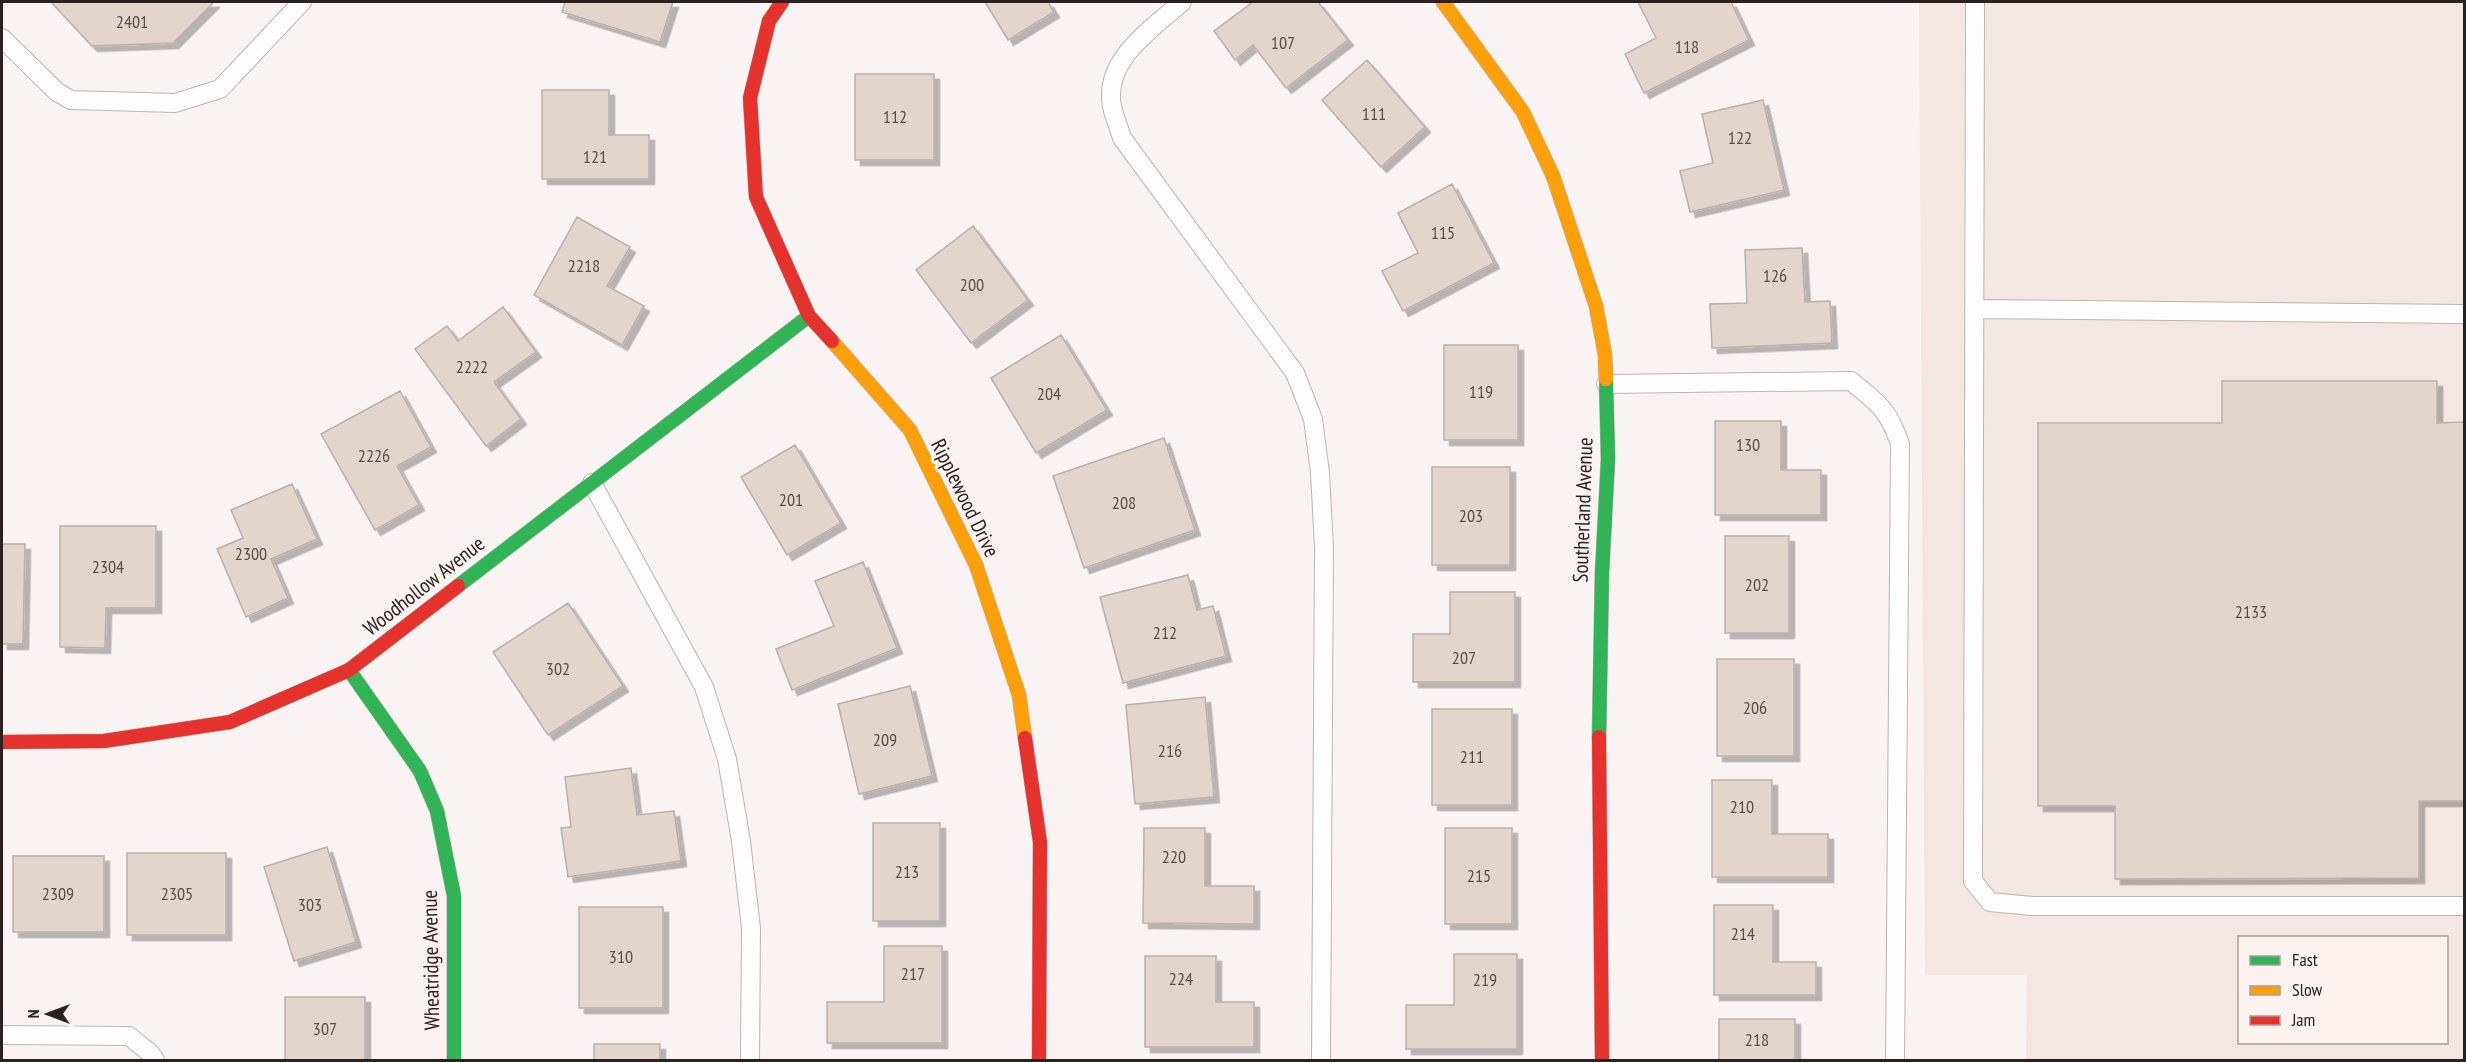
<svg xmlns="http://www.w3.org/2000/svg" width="2466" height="1062" viewBox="0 0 2466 1062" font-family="'PT Sans Narrow',sans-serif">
<defs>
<filter id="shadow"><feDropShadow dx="5.5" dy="5.5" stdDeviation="0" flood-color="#0004"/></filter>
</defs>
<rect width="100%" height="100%" fill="#f9f4f3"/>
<path fill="#f3e6e3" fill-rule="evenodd" d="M 1919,2 L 2464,2 L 2464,1060 L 2026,1060 L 2027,975 L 1925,975 ZM 2240,938 L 2446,938 L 2446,1042 L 2240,1042 Z"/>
<path fill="#e4d5ca" stroke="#b6b1ae" stroke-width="1.5" filter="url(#shadow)" d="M 51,2 L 214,2 L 173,43 L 92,46 Z
M 565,2 L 673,2 L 660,42 L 562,12 Z
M 985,2 L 1048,2 L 1054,12 L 1008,40 Z
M 1253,2 L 1318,2 L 1348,40 L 1286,88 L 1253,45 L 1235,60 L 1214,31 Z
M 1638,2 L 1731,2 L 1749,40 L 1644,93 L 1625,54 L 1656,38 Z
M 1367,60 L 1425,127 L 1381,167 L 1322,100 Z
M 855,74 L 934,74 L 934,160 L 855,160 Z
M 542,90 L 609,90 L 609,135 L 649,135 L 649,179 L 542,179 Z
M 1763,100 L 1784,190 L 1690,212 L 1680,171 L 1713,163 L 1702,114 Z
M 1452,184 L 1494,263 L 1403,311 L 1382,271 L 1418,253 L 1398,213 Z
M 577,217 L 630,247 L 607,286 L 644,306 L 622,345 L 534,295 Z
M 973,226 L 1028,300 L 971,343 L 916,270 Z
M 1802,248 L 1805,302 L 1830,301 L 1832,343 L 1712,348 L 1710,304 L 1747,303 L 1745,250 Z
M 503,307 L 536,352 L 494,382 L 521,419 L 486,446 L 415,349 L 447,326 L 458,341 Z
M 1061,335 L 1107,410 L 1036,453 L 991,378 Z
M 1444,345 L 1518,345 L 1518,440 L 1444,440 Z
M 2222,381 L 2437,381 L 2437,423 L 2464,422 L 2464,801 L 2419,801 L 2419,878 L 2115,879 L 2115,806 L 2038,806 L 2038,423 L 2222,423 Z
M 400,391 L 431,447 L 397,466 L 419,505 L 375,530 L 321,434 Z
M 1715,421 L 1781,421 L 1781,470 L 1821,470 L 1821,515 L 1715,515 Z
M 1164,438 L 1195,530 L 1084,568 L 1053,476 Z
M 795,445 L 841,523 L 787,555 L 741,477 Z
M 1432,467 L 1510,467 L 1510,565 L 1432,565 Z
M 292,484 L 317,539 L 271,559 L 288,598 L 246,617 L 217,549 L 243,538 L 231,510 Z
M 60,526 L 156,526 L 156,608 L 106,608 L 105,648 L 60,647 Z
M 1725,536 L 1789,536 L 1789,633 L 1725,633 Z
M 2,544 L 25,544 L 23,644 L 2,644 Z
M 863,562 L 897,648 L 792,690 L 776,649 L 834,626 L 815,581 Z
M 1188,575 L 1197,610 L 1213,606 L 1226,656 L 1123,683 L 1100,597 Z
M 1450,592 L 1515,592 L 1515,682 L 1413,682 L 1413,634 L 1450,634 Z
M 568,603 L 623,686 L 548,735 L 493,652 Z
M 1717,659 L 1794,659 L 1794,756 L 1717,756 Z
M 910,686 L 932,776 L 859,794 L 838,704 Z
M 1205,697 L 1214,797 L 1135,804 L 1126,705 Z
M 1432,709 L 1512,709 L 1512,805 L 1432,805 Z
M 631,768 L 637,815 L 674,811 L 681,861 L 568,877 L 561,828 L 571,827 L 565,777 Z
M 1712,780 L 1772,780 L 1772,834 L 1828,834 L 1828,877 L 1712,877 Z
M 873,823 L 940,823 L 940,921 L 873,921 Z
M 1144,828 L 1205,828 L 1205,886 L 1254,886 L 1254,924 L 1143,923 Z
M 1445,828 L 1512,828 L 1512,924 L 1445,924 Z
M 327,847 L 356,942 L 294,961 L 264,867 Z
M 127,853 L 226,853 L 226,935 L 127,935 Z
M 13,856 L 104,856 L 104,932 L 13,932 Z
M 1714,905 L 1773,905 L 1773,962 L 1816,962 L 1816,995 L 1714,995 Z
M 579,907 L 663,907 L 663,1008 L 579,1008 Z
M 884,946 L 942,946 L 942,1043 L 827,1043 L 827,1002 L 884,1002 Z
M 1454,954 L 1517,954 L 1517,1049 L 1406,1049 L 1406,1005 L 1454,1005 Z
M 1145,956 L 1216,956 L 1216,1002 L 1254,1002 L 1254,1047 L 1145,1047 Z
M 285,997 L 365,997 L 365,1060 L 285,1060 Z
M 1719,1019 L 1795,1019 L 1795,1060 L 1719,1060 Z
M 594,1044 L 660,1044 L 660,1060 L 594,1060 Z"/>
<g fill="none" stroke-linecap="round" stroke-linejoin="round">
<defs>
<path id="lane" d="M 1182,2 C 1152,29 1103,60 1112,106 C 1114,117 1119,127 1122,138 L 1295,373 L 1313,419 L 1320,473 L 1324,547 L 1321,1060
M 1975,2 L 1973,881 L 1990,902 L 2032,906 L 2464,906
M 2,38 L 57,92 L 71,100 L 175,103 L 220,89 L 302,2
M 1974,309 L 2464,314
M 1606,384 L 1851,381 C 1879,404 1888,409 1900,444 L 1895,1060
M 592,483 L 704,687 L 727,759 L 741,841 L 751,928 L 750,1060
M 2,1035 L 129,1036 L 150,1053 L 155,1060"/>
<path id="fast" d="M 458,586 L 809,316
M 349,670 L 420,771 L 437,811 L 454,896 L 454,1060
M 1599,737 L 1602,573 L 1608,459 L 1606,379"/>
<path id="slow" d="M 1443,2 L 1523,112 L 1553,176 L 1596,306 L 1605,355 L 1606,379
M 832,341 L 910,430 L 976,565 L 1019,695 L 1025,738"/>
<path id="jam" d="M 782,2 L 769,21 L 750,98 L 756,197 L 809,316 L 832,341
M 1599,737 L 1602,1060
M 1025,738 L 1040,842 L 1039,1060
M 2,742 L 104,741 L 230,722 L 349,670 L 458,586"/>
</defs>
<use href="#lane" stroke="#bbb5b3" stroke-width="20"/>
<use href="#fast" stroke="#bbb5b3" stroke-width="15"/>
<use href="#slow" stroke="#bbb5b3" stroke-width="15"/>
<use href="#jam" stroke="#bbb5b3" stroke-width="15"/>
<use href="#lane" stroke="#fefdfd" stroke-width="18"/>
<use href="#fast" stroke="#30b455" stroke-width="14"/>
<use href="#slow" stroke="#ff9f0a" stroke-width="14"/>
<use href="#jam" stroke="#e5322d" stroke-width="14"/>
</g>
<g text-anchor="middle" stroke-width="6" stroke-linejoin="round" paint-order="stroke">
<g font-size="18" fill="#584e4a">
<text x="132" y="28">2401</text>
<text x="1283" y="49">107</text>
<text x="1687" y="53">118</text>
<text x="1374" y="120">111</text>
<text x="895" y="123">112</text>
<text x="1740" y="144">122</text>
<text x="595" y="163">121</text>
<text x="1443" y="239">115</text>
<text x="584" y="272">2218</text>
<text x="1775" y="282">126</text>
<text x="972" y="291">200</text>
<text x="472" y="373">2222</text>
<text x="1481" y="398">119</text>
<text x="1049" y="400">204</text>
<text x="1748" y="451">130</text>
<text x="374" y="462">2226</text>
<text x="791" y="506">201</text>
<text x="1124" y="509">208</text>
<text x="1471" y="522">203</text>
<text x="251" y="560">2300</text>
<text x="108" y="573">2304</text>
<text x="1757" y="591">202</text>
<text x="2251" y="618">2133</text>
<text x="1165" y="639">212</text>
<text x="1464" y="664">207</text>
<text x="558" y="675">302</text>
<text x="1755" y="714">206</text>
<text x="885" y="746">209</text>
<text x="1170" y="757">216</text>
<text x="1472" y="763">211</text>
<text x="1742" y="813">210</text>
<text x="1174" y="863">220</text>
<text x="907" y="878">213</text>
<text x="1479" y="882">215</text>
<text x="58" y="900">2309</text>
<text x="177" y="900">2305</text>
<text x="310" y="911">303</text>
<text x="1743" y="940">214</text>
<text x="621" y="963">310</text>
<text x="913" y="980">217</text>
<text x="1181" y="985">224</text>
<text x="1485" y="986">219</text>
<text x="325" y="1035">307</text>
<text x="1757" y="1046">218</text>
</g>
<g font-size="21" fill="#2a2120" stroke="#fcf2f0">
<text transform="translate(965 498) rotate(64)" y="7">Ripplewood Drive</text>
<text transform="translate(1583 510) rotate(-88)" y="7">Southerland Avenue</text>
<text transform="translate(424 586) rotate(-38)" y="7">Woodhollow Avenue</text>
<text transform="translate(431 960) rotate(-91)" y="7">Wheatridge Avenue</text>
</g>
</g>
<rect width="2466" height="1062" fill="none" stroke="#2a2120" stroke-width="6"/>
<rect x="2238" y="936" width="210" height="108" fill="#fcf2f0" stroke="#a89e9d" stroke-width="1.5"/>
<rect x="2250" y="956" width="30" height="9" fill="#30b455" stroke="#a89e9d" stroke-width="1.5"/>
<text x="2292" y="966" font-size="18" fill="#2a2120">Fast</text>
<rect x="2250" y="986" width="30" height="9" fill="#ff9f0a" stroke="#a89e9d" stroke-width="1.5"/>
<text x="2292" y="996" font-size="18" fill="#2a2120">Slow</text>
<rect x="2250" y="1016" width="30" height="9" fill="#e5322d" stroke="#a89e9d" stroke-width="1.5"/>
<text x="2292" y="1026" font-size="18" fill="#2a2120">Jam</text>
<g transform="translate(48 1014) rotate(270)" stroke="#fcf2f0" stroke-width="4.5" paint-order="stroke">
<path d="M0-4.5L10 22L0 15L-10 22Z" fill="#2a2120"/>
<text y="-9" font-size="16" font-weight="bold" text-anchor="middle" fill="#2a2120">N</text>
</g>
</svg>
